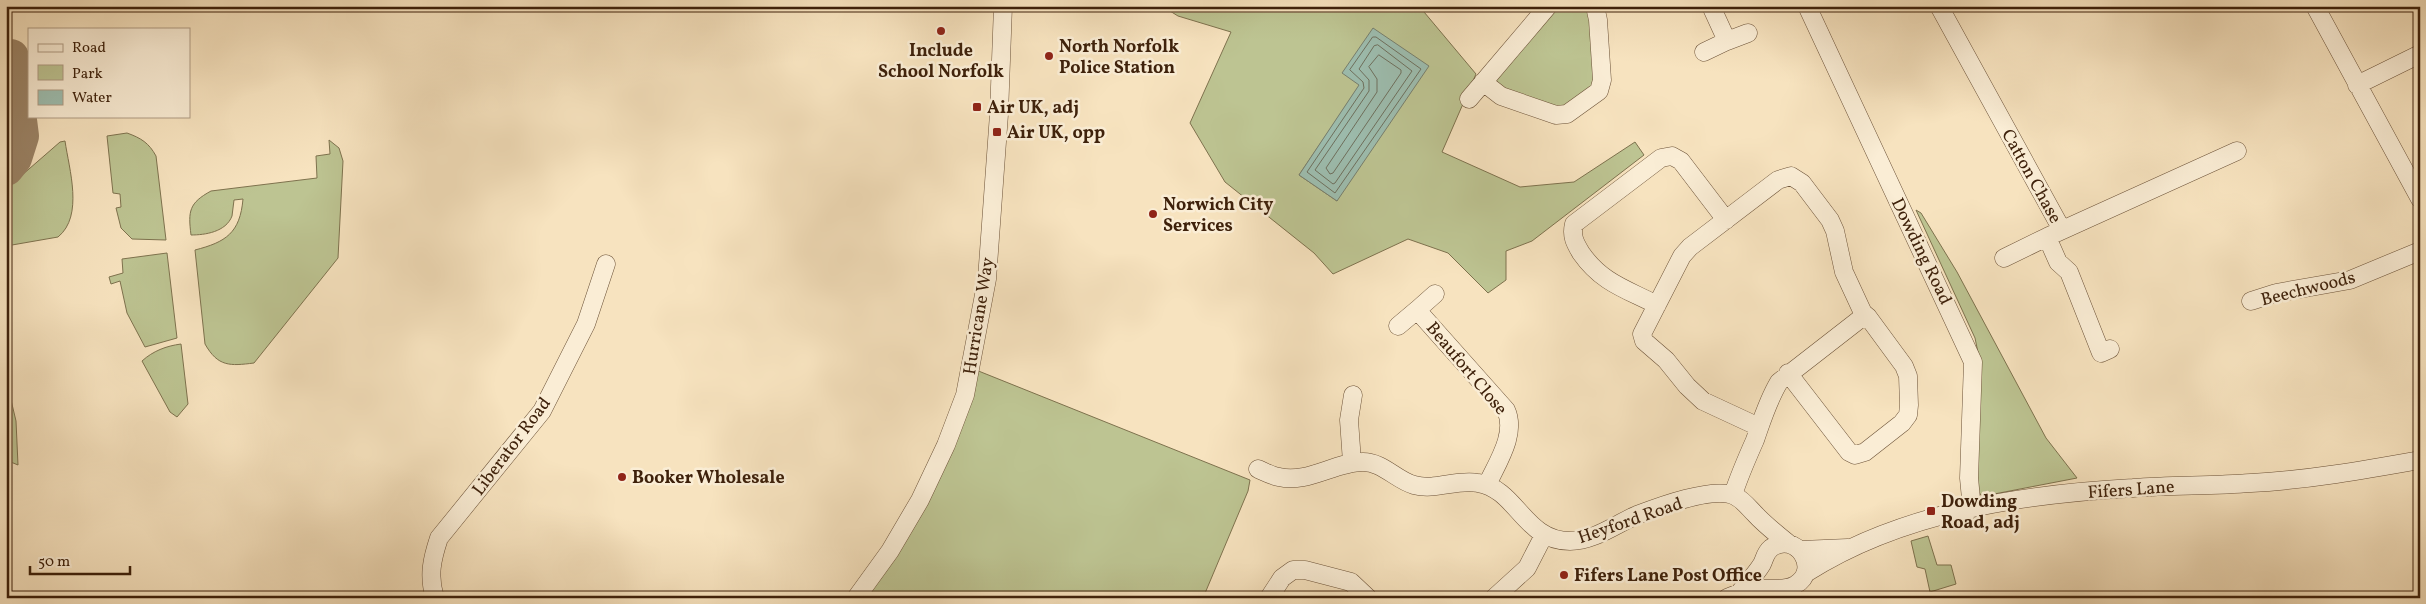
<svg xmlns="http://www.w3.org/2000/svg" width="2426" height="604" viewBox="0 0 2426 604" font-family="Vollkorn,serif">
<rect width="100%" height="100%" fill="#f7e3bf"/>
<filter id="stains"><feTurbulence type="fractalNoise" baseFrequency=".004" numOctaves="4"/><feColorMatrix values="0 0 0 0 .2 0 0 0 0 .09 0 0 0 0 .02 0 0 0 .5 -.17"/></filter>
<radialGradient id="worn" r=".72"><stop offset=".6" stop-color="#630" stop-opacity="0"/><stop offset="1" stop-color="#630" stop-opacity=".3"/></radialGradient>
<path fill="#bdc492" stroke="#7e724e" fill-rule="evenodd" d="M 1162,6 L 1419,6 L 1476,74 L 1442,152 L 1520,187 L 1574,182 L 1635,142 L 1644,155 L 1532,241 L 1506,251 L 1506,280 L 1488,293 L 1448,253 L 1408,239 L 1333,274 L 1314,253 L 1225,182 L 1190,123 L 1231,32 L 1178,16 ZM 1360,85 L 1337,201 L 1299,175 Z
M 1555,6 L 1589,6 L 1595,83 L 1565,109 L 1506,95 L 1496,80 L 1499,71 Z
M 127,133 C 141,138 149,143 156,156 L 166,240 L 132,239 L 121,228 L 116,208 L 121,207 L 120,194 L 113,193 L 107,136 Z
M 329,140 L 339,148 L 343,161 L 338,258 L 254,363 C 230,366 218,367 205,344 L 195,250 C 226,242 240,233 243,199 L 234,200 C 233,205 233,211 232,216 C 226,232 205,235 191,235 C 188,211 189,203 211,191 L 317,178 L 316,156 L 330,154 Z
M 65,141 C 69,169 84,216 58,237 L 12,245 L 6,239 L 6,189 L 60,142 Z
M 1916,210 L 1921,213 L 1957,272 L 2046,438 L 2077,478 L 1989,495 L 1981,495 L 1975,487 L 1981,367 L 1975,338 Z
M 167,253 L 177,338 L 145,347 L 127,313 L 120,281 L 111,284 L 109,277 L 123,273 L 122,259 Z
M 181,344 L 188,404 L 177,417 L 170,412 L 142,361 C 153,351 166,346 181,344 Z
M 971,368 L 1250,480 L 1248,491 L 1203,598 L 856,598 L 890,551 Z
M 6,379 L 16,421 L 18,465 L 6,460 Z
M 1928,536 L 1937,565 L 1951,565 L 1956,584 L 1930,592 L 1925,569 L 1917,567 L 1911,541 Z"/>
<path fill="#9dbeb0" stroke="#777f6e" d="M 1373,28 L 1429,66 L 1337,201 L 1299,175 L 1359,85 L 1342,73 Z"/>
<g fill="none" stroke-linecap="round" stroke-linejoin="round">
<path stroke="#6e705e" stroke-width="1" d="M 1373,37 L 1376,37 L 1421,69 L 1335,193 L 1307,172 L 1364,88 L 1363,82 L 1350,70 Z
M 1378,45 L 1412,71 L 1335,183 L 1333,184 L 1315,170 L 1369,91 L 1369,80 L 1359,69 L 1374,46 Z
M 1379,55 L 1401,70 L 1401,73 L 1333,173 L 1330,174 L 1326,168 L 1377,92 L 1377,79 L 1369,67 Z"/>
<path stroke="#9a8265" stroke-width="36" d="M 6,168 L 14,158 L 21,136 L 11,57"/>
<defs>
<path id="minor" d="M 1711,6 L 1727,41 L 1748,33
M 1807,6 L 1973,362 L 1969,478 L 1972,509
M 1939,6 L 2062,230
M 2315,6 L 2420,199
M 1704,52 L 1727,41
M 1483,82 L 1501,96 L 1556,115 L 1567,114 L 1599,91 L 1602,80 L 1598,20 L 1595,6
M 2357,85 L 2420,54
M 1469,99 L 1548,6
M 2004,258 L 2047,237
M 2251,301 L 2276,293 L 2350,280 L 2420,251
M 1657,305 C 1626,289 1602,283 1581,253 C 1575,243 1571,236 1574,224 L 1661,158 L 1672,156 L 1681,161 L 1726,220
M 1417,310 L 1435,294
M 1398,326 L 1417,310 L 1506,410 C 1517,434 1497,463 1487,485
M 2110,349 L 2101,353 L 2069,272 L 2058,262 L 2047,237 L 2237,151
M 1788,373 L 1849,452 L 1855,455 L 1865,452 L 1902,423 L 1908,415 L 1909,405 L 1908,376 L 1904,366 L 1868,317 L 1863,313
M 1352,462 L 1349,420 L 1353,395
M 1258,469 C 1265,472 1272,476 1279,477 C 1307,484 1335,462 1363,462 C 1383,462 1396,480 1414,485 C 1435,491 1456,479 1478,483 C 1517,489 1524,541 1570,541 C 1594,541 1616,524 1637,515 C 1658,507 1714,486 1735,496 C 1743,500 1749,508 1755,514 C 1765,525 1777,534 1789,544
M 1733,495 C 1739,476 1747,458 1755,440 C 1762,420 1768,400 1779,382 L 1860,319 L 1863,313 L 1844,272 L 1835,231 L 1830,220 L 1802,183 L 1791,176 L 1778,180 L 1690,247 L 1682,256 L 1642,334 L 1644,341 L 1666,360 L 1687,386 L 1703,401 L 1759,427
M 1801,550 L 1848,548
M 1806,573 C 1901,512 2023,494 2133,488 C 2172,485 2212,486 2251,483 C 2308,480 2364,470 2420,460
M 435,598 C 428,576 432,559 439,538 L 542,411 L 586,324 L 606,264
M 856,598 L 890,551 L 920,500 L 946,445 L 965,395 L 987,279 L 999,114 L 1003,6
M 1269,598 L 1282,578 L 1293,570 L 1305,570 L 1351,582 L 1368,598
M 1494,598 L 1527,568 L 1544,535
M 1727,598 C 1738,593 1749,590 1761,589 C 1771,588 1786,591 1795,585 C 1822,570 1796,530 1771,548 C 1765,553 1765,558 1762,564 C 1756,574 1747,583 1740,592"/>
</defs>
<use href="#minor" stroke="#6c5238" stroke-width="19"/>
<use href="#minor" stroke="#faedd5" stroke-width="18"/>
</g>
<g fill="#8f2418" stroke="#faedd5" stroke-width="2">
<circle cx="941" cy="31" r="5"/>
<circle cx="1049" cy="56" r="5"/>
<rect x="972" y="102" width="10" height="10" rx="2.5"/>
<rect x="992" y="127" width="10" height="10" rx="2.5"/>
<circle cx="1153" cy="214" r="5"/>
<circle cx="622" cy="477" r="5"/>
<rect x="1926" y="506" width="10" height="10" rx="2.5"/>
<circle cx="1564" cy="575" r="5"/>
</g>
<g text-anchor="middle" stroke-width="5" stroke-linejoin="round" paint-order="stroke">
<g font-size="18" font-weight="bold" fill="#3e210b" stroke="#faedd5" text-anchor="start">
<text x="1059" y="52">North Norfolk<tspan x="1059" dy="21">Police Station</tspan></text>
<text x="941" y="56" text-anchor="middle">Include<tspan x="941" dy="21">School Norfolk</tspan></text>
<text x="987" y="113">Air UK, adj</text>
<text x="1007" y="138">Air UK, opp</text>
<text x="1163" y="210">Norwich City<tspan x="1163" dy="21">Services</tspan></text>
<text x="632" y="483">Booker Wholesale</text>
<text x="1941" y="507">Dowding<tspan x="1941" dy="21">Road, adj</tspan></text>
<text x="1574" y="581">Fifers Lane Post Office</text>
</g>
<g font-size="18" fill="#3e210b" stroke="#faedd5">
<text transform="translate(2032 176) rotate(61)" y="6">Catton Chase</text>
<text transform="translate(1922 251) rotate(64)" y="6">Dowding Road</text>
<text transform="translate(2308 288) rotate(-14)" y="6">Beechwoods</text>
<text transform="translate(978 316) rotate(-81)" y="6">Hurricane Way</text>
<text transform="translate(1467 368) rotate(50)" y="6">Beaufort Close</text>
<text transform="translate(511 446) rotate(-53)" y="6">Liberator Road</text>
<text transform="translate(2131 489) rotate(-4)" y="6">Fifers Lane</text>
<text transform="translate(1630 520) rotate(-19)" y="6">Heyford Road</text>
</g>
</g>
<rect width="2426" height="604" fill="none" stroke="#f7e3bf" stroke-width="25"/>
<rect x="8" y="8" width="2411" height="589" fill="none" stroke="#3e210b" stroke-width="2.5"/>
<rect x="12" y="12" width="2401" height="579" fill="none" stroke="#3e210b"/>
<rect x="28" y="28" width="162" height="90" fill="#faedd5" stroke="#af9b84"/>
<rect x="38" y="44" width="25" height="8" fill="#faedd5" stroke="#af9b84"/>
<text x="72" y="52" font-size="15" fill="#3e210b">Road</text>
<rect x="38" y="65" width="25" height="15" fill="#bdc492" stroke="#af9b84"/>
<text x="72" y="78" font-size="15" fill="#3e210b">Park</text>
<rect x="38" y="90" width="25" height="15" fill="#9dbeb0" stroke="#af9b84"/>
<text x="72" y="102" font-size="15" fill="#3e210b">Water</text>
<path d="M30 566v8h100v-8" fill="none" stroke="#3e210b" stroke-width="2.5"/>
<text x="38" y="566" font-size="15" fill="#3e210b" stroke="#faedd5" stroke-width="4" paint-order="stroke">50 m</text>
<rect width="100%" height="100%" filter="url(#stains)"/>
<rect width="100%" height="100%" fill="url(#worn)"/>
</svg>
